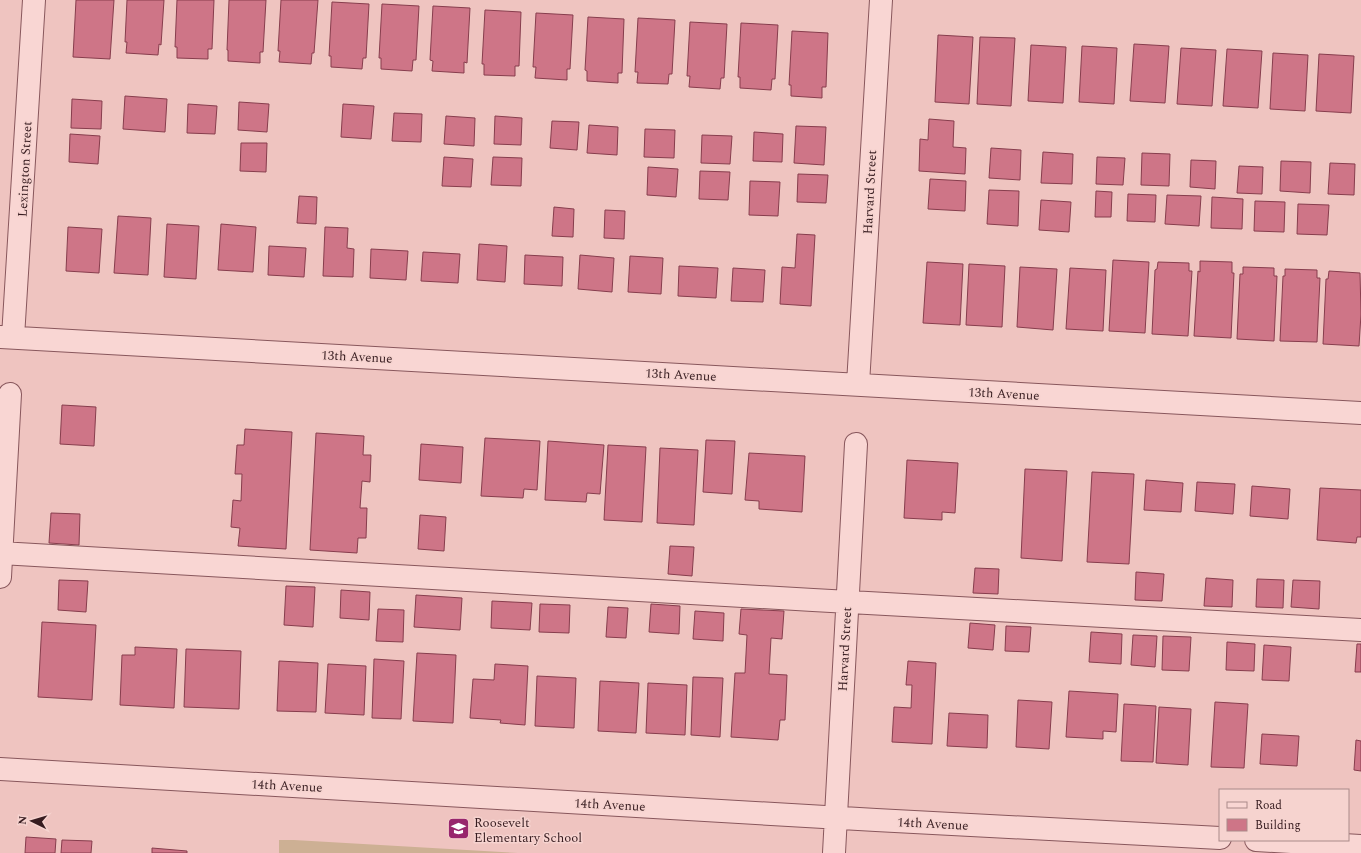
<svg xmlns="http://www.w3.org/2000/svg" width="1361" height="853" viewBox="0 0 1361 853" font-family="Spectral,serif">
<rect width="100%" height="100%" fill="#efc4c0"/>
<path fill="#cdb094" d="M 279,840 L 294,840 L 518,853 L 279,853 Z"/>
<path fill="#ce7587" stroke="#873d4d" d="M 76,0 L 114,0 L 110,59 L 73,57 Z
M 127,0 L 164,0 L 161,45 L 159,44 L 158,55 L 126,53 L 127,42 L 125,42 Z
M 177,0 L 214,0 L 212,49 L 208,49 L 208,59 L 177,58 L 177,47 L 175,47 Z
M 229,0 L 266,0 L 263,52 L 260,52 L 260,63 L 228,61 L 228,50 L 227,50 Z
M 281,0 L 318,0 L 314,53 L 312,53 L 311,64 L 279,62 L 280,51 L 278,51 Z
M 332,2 L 369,4 L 366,58 L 363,58 L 362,69 L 331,67 L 331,56 L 329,56 Z
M 382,4 L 419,6 L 416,60 L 413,60 L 412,71 L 381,69 L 381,58 L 379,58 Z
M 433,6 L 470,8 L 467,63 L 464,62 L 464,73 L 432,71 L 433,61 L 430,60 Z
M 485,10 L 521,12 L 519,66 L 515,66 L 515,76 L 484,75 L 484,64 L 482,64 Z
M 536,13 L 573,15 L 570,69 L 567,69 L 567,80 L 535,78 L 536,67 L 533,67 Z
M 588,17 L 624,19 L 622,73 L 618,73 L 618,83 L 587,81 L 587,71 L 585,70 Z
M 638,18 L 675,20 L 672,74 L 669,74 L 668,84 L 637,83 L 638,72 L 635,72 Z
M 690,22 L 727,24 L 724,78 L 721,78 L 720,89 L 689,87 L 690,76 L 687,76 Z
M 741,23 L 778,25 L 775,79 L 772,79 L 771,90 L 740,88 L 740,77 L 738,77 Z
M 792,31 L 828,33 L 826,87 L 822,87 L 822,98 L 791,96 L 791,85 L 789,85 Z
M 938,35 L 973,37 L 969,104 L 935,102 Z
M 980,37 L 1015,38 L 1011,106 L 977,104 Z
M 1134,44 L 1169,46 L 1165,103 L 1130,101 Z
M 1031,45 L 1066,47 L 1063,103 L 1028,101 Z
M 1082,46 L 1117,48 L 1114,104 L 1079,102 Z
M 1181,48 L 1216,50 L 1212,106 L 1177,104 Z
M 1227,49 L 1262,51 L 1258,108 L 1223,106 Z
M 1273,53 L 1308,55 L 1305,111 L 1270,109 Z
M 1319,54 L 1354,56 L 1351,113 L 1316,111 Z
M 125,96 L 167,99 L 165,132 L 123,129 Z
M 72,99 L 102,101 L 101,129 L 71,128 Z
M 239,102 L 269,104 L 267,132 L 238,130 Z
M 188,104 L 217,106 L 215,134 L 187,133 Z
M 343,104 L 374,106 L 371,139 L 341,137 Z
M 394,113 L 422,114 L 421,142 L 392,141 Z
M 446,116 L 475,118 L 474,146 L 444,144 Z
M 495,116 L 522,118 L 521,145 L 494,144 Z
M 929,119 L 954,121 L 953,147 L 966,148 L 965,174 L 919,171 L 920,139 L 928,140 Z
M 552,121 L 579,122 L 577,150 L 550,148 Z
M 589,125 L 618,127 L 617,155 L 587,153 Z
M 796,126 L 826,127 L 824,165 L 794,163 Z
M 645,129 L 675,130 L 674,158 L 644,157 Z
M 754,132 L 783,134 L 782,162 L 753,161 Z
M 70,134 L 100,136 L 98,164 L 69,162 Z
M 702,135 L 732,136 L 730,164 L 701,163 Z
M 241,143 L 267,143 L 266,172 L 240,171 Z
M 991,148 L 1021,150 L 1020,180 L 989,178 Z
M 1043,152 L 1073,154 L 1072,184 L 1041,183 Z
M 1142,153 L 1170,154 L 1169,186 L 1141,185 Z
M 444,157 L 473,159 L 471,187 L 442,186 Z
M 493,157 L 522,158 L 521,186 L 491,185 Z
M 1097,157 L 1125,158 L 1123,185 L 1096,184 Z
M 1191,160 L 1216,161 L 1215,189 L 1190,187 Z
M 1281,161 L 1311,162 L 1310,193 L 1280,191 Z
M 1330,163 L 1355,164 L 1354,195 L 1328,194 Z
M 1239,166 L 1263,167 L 1262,194 L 1237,193 Z
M 648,167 L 678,169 L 676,197 L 647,195 Z
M 700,171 L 730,172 L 728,200 L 699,199 Z
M 798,174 L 828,175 L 826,203 L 797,202 Z
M 930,179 L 966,181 L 965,211 L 928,209 Z
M 750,181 L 780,182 L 778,216 L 749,215 Z
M 989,190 L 1019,191 L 1018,226 L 987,224 Z
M 1096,191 L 1112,192 L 1111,217 L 1095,217 Z
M 1128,194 L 1156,195 L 1155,222 L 1127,221 Z
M 1167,195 L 1201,196 L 1199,226 L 1165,224 Z
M 299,196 L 317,197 L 316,224 L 297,223 Z
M 1212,197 L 1243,199 L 1242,229 L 1211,228 Z
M 1041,200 L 1071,202 L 1069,232 L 1039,230 Z
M 1255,201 L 1285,202 L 1284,232 L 1254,231 Z
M 1298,204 L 1329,205 L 1327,235 L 1297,234 Z
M 554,207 L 574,209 L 573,237 L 552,236 Z
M 605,210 L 625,211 L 624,239 L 604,238 Z
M 118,216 L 151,218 L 148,275 L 114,273 Z
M 167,224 L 199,226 L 196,279 L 164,277 Z
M 221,224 L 256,227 L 253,272 L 218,270 Z
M 68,227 L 102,229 L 99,273 L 66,271 Z
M 325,227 L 348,228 L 347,248 L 354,249 L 353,277 L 323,276 Z
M 797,234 L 815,235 L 811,306 L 780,304 L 782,267 L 795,268 Z
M 479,244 L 507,246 L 505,282 L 477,280 Z
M 269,246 L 306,248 L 304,277 L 268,275 Z
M 371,249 L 408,251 L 406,280 L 370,278 Z
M 423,252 L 460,254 L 458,283 L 421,281 Z
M 525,255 L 563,257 L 562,286 L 524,284 Z
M 580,255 L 614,258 L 612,292 L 578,289 Z
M 630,256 L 663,258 L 661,294 L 628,292 Z
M 1113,260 L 1149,262 L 1145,333 L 1109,331 Z
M 1200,261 L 1232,262 L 1232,273 L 1234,273 L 1231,338 L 1194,336 L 1198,271 L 1200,272 Z
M 927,262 L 963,264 L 960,325 L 923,323 Z
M 1158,262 L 1189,263 L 1189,271 L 1192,271 L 1188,336 L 1152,334 L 1155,270 L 1157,269 Z
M 969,264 L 1005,266 L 1002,327 L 966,325 Z
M 679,266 L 718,268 L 716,298 L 678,296 Z
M 1020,267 L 1057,269 L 1053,330 L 1017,327 Z
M 1243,267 L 1274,268 L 1274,276 L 1277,276 L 1274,341 L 1237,339 L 1240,274 L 1243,274 Z
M 733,268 L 765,270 L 763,302 L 731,301 Z
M 1070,268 L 1106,270 L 1103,331 L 1066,329 Z
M 1285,269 L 1317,270 L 1317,278 L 1320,278 L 1317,342 L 1280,341 L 1283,276 L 1285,276 Z
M 1329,271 L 1360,273 L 1361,314 L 1359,346 L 1323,344 L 1326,279 L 1328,279 Z
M 62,405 L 96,407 L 94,446 L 60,444 Z
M 245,429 L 292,432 L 286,549 L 238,546 L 240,528 L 231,527 L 233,500 L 241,501 L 242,474 L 235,474 L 237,445 L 244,445 Z
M 316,433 L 364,436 L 363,455 L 371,455 L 370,482 L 362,481 L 360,508 L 367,508 L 366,538 L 358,538 L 357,553 L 310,550 Z
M 485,438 L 540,441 L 537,490 L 524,489 L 523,498 L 481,496 Z
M 706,440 L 735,441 L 732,494 L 703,492 Z
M 548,441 L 604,445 L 600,494 L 587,493 L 586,502 L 545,500 Z
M 421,444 L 463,447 L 461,483 L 419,480 Z
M 608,445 L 646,447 L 642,522 L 604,520 Z
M 660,448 L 698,450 L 694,525 L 657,523 Z
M 749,453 L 805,456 L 802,512 L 759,509 L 759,501 L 745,500 Z
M 907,460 L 958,463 L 955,513 L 942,512 L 942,520 L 904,518 Z
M 1025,469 L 1067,471 L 1062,561 L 1021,558 Z
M 1092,472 L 1134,474 L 1129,564 L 1087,562 Z
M 1146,480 L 1183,483 L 1181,512 L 1144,510 Z
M 1197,482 L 1235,484 L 1233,514 L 1195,511 Z
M 1252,486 L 1290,489 L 1288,519 L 1250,516 Z
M 1320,488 L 1361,490 L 1361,537 L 1357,537 L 1356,543 L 1317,540 Z
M 51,513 L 80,514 L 79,545 L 49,543 Z
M 420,515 L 446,517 L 444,551 L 418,549 Z
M 670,546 L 694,547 L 692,576 L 668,574 Z
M 975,568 L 999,569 L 998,594 L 973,593 Z
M 1136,572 L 1164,574 L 1162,601 L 1135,600 Z
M 1206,578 L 1233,580 L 1232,607 L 1204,606 Z
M 1257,579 L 1284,580 L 1283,608 L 1256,607 Z
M 59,580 L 88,581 L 86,612 L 58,610 Z
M 1293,580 L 1320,581 L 1319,609 L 1291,607 Z
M 286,586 L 315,587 L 313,627 L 284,625 Z
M 341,590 L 370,592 L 369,620 L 340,618 Z
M 416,595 L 462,598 L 460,630 L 414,627 Z
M 492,601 L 532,603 L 530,630 L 491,628 Z
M 540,604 L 570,605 L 569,633 L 539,632 Z
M 651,604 L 680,606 L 679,634 L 649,632 Z
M 608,607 L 628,608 L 626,638 L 606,637 Z
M 378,609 L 404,610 L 403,642 L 376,641 Z
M 741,609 L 784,611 L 782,639 L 771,638 L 769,674 L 787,675 L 785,720 L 780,720 L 778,740 L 731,737 L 735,673 L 745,673 L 747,635 L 739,634 Z
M 695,611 L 724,613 L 723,641 L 693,639 Z
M 42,622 L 96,625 L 92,700 L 38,697 Z
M 970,623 L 995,625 L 993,650 L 968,648 Z
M 1006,626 L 1031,627 L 1029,652 L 1005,651 Z
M 1091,632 L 1122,634 L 1121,664 L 1089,662 Z
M 1133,635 L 1157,636 L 1155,667 L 1131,665 Z
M 1163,636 L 1191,637 L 1189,671 L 1162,670 Z
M 1227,642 L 1255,644 L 1254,671 L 1226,670 Z
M 1357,644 L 1361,644 L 1361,672 L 1355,672 Z
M 1264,645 L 1291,647 L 1289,681 L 1262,680 Z
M 135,647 L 177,649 L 174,708 L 120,705 L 122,655 L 135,655 Z
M 186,649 L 241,651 L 239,709 L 184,707 Z
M 417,653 L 456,655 L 453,723 L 413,721 Z
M 374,659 L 404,661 L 401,719 L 372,718 Z
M 279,661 L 318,663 L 316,712 L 277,711 Z
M 908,661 L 936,663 L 932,744 L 892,742 L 894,707 L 911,708 L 912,685 L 906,685 Z
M 328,664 L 366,666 L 364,715 L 325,713 Z
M 495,664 L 528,666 L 525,725 L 500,723 L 501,720 L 470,718 L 473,679 L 494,680 Z
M 537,676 L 576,678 L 574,728 L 535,726 Z
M 693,677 L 723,678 L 720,737 L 691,735 Z
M 600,681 L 639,683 L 636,733 L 598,731 Z
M 648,683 L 687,685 L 685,735 L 646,733 Z
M 1069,691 L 1118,694 L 1116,732 L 1103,731 L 1103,739 L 1066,737 Z
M 1018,700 L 1052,702 L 1049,749 L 1016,747 Z
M 1215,702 L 1248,704 L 1244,768 L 1211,767 Z
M 1124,704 L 1156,706 L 1153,762 L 1121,761 Z
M 1159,707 L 1191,709 L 1188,765 L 1156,763 Z
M 949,713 L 988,715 L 987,748 L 947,746 Z
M 1262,734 L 1299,736 L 1297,766 L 1260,764 Z
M 1356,740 L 1361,741 L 1361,771 L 1354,770 Z
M 26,837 L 56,839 L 55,853 L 25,853 Z
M 62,840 L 92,841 L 91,853 L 61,853 Z
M 152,848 L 187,851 L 187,853 L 152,853 Z"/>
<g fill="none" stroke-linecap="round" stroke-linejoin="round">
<defs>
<path id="minor" d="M 0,337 L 1361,413
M 13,337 L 34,0
M 858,384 L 881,0
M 0,553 L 813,600 L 1361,630
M 0,577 L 10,394
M 0,769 L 876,820 L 1220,838
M 1256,840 L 1361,846
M 834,853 L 856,444"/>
</defs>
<use href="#minor" stroke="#88575c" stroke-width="24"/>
<use href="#minor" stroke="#f9d6d3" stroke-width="22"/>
</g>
<defs>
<symbol id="school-square" viewBox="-11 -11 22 22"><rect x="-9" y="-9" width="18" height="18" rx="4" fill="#98266d" stroke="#f6d3cf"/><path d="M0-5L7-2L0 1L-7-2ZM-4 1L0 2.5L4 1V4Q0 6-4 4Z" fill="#fff"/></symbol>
</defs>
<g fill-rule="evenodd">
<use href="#school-square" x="446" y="816" width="25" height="25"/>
</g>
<g text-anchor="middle" stroke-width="3" stroke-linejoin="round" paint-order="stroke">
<g font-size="13" fill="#371c20" stroke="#f6d3cf">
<text transform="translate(24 169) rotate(-87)" y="5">Lexington Street</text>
<text transform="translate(869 192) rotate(-87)" y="5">Harvard Street</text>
<text transform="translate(357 356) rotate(3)" y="5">13th Avenue</text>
<text transform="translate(681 374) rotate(3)" y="5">13th Avenue</text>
<text transform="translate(1004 393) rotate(3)" y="5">13th Avenue</text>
<text transform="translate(844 649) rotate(-87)" y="5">Harvard Street</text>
<text transform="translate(287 785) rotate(3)" y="5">14th Avenue</text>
<text transform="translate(610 804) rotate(3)" y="5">14th Avenue</text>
<text transform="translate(933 823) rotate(3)" y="5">14th Avenue</text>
</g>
<g font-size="13" fill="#371c20" stroke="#f6d3cf" text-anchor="start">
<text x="474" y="827">Roosevelt<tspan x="474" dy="15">Elementary School</tspan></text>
</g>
</g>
<rect x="1219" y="789" width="130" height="52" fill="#f6d3cf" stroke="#aa8a89"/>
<rect x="1227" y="802" width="20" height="6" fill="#f9d6d3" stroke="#aa8a89"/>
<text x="1255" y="809" font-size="12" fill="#371c20">Road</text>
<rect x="1227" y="819" width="20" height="12" fill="#ce7587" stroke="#aa8a89"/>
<text x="1255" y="829" font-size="12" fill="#371c20">Building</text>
<g transform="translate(32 821) rotate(275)" stroke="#f6d3cf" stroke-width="3" paint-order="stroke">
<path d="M0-3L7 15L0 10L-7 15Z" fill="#371c20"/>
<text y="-6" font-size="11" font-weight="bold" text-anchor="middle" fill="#371c20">N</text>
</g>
</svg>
